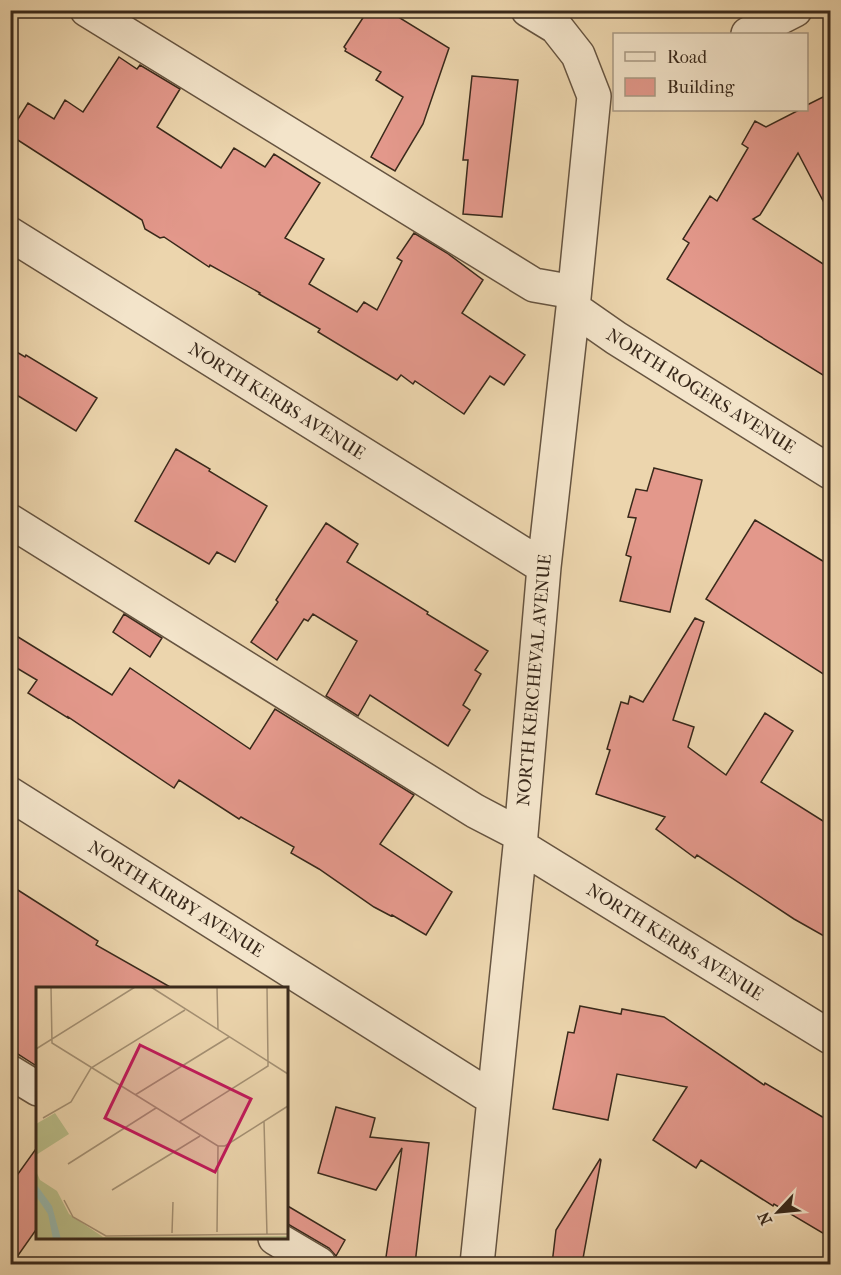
<svg xmlns="http://www.w3.org/2000/svg" width="841" height="1275" viewBox="0 0 841 1275" font-family="'IM FELL French Canon',serif">
<rect width="100%" height="100%" fill="#ecd5ad"/>
<filter id="stains"><feTurbulence type="fractalNoise" baseFrequency=".00333" numOctaves="4"/><feColorMatrix values="0 0 0 0 .2 0 0 0 0 .09 0 0 0 0 .02 0 0 0 .5 -.17"/></filter>
<radialGradient id="worn" r=".72"><stop offset=".6" stop-color="#630" stop-opacity="0"/><stop offset="1" stop-color="#630" stop-opacity=".3"/></radialGradient>
<path fill="#e3988b" stroke="#39291b" stroke-width="1.5" d="M 368,10 L 387,10 L 449,48 L 423,124 L 395,171 L 371,157 L 403,97 L 376,80 L 381,72 L 345,51 L 346,49 L 344,47 Z
M 119,57 L 137,69 L 140,65 L 180,89 L 157,127 L 221,168 L 234,148 L 265,167 L 274,154 L 320,183 L 285,238 L 324,259 L 309,284 L 357,312 L 364,302 L 377,310 L 402,261 L 397,258 L 414,233 L 447,253 L 483,280 L 462,313 L 525,355 L 504,385 L 490,376 L 464,414 L 415,381 L 413,384 L 401,375 L 397,380 L 318,332 L 320,329 L 259,294 L 260,293 L 210,265 L 209,267 L 164,237 L 160,238 L 145,229 L 142,220 L 10,135 L 10,132 L 28,103 L 54,119 L 65,100 L 83,112 Z
M 472,76 L 518,80 L 502,217 L 463,214 L 468,160 L 463,160 Z
M 831,93 L 831,216 L 798,153 L 760,215 L 753,219 L 831,269 L 831,380 L 667,279 L 689,243 L 683,239 L 710,196 L 717,201 L 748,148 L 742,144 L 755,121 L 766,127 L 799,110 L 807,110 L 807,105 Z
M 10,348 L 25,357 L 26,355 L 97,398 L 76,431 L 10,391 Z
M 176,449 L 210,469 L 209,471 L 267,506 L 235,562 L 217,552 L 209,564 L 135,521 Z
M 654,468 L 702,480 L 670,612 L 620,601 L 631,557 L 626,555 L 636,518 L 628,517 L 636,489 L 647,491 Z
M 755,520 L 831,566 L 831,679 L 706,599 Z
M 326,523 L 358,544 L 347,562 L 428,612 L 427,614 L 488,651 L 475,670 L 481,674 L 463,705 L 470,710 L 448,746 L 370,695 L 358,716 L 326,696 L 357,641 L 313,614 L 308,621 L 304,619 L 277,660 L 251,642 L 278,602 L 276,600 Z
M 124,614 L 162,638 L 150,657 L 113,632 Z
M 695,618 L 704,622 L 673,720 L 694,727 L 688,747 L 726,775 L 765,713 L 793,731 L 761,782 L 831,826 L 831,940 L 794,919 L 697,855 L 695,858 L 656,829 L 665,817 L 596,794 L 610,750 L 607,749 L 621,702 L 628,704 L 630,696 L 643,702 Z
M 10,632 L 112,695 L 130,668 L 250,749 L 275,709 L 414,795 L 380,844 L 452,892 L 426,935 L 392,915 L 391,916 L 374,907 L 319,869 L 291,853 L 294,847 L 241,817 L 239,819 L 179,780 L 174,788 L 68,717 L 68,718 L 28,693 L 37,680 L 10,664 Z
M 10,885 L 98,941 L 96,945 L 172,988 L 38,988 L 38,1067 L 35,1065 L 10,1049 Z
M 580,1006 L 621,1014 L 622,1009 L 664,1017 L 764,1085 L 765,1083 L 831,1122 L 831,1238 L 774,1204 L 773,1206 L 701,1160 L 696,1168 L 653,1140 L 687,1087 L 617,1074 L 608,1120 L 553,1109 L 568,1032 L 574,1033 Z
M 336,1107 L 375,1118 L 370,1137 L 429,1143 L 415,1264 L 385,1264 L 402,1148 L 376,1190 L 318,1173 Z
M 38,1146 L 38,1227 L 12,1264 L 10,1264 L 10,1185 Z
M 600,1159 L 601,1160 L 582,1264 L 552,1264 L 556,1230 Z
M 286,1205 L 345,1240 L 336,1256 L 329,1248 L 286,1223 Z"/>
<g fill="none" stroke-linecap="round" stroke-linejoin="round">
<defs>
<path id="minor" d="M 87,10 L 534,285 L 574,292
M 748,34 L 795,10
M 10,234 L 544,567
M 573,308 L 616,338 L 830,472
M 10,521 L 475,811 L 521,835
M 10,794 L 494,1099
M 520,846 L 830,1037
M 10,1072 L 38,1089
M 275,1238 L 319,1264
M 477,1264 L 520,846 L 544,567 L 573,308 L 594,96 L 578,55 L 556,27 L 528,10"/>
</defs>
<use href="#minor" stroke="#665440" stroke-width="36"/>
<use href="#minor" stroke="#f3e4ca" stroke-width="33"/>
</g>
<g text-anchor="middle" stroke-width="4.5" stroke-linejoin="round" paint-order="stroke">
<g font-size="18" fill="#39291b" stroke="#f3e4ca">
<text transform="translate(701 391) rotate(32)" y="6">NORTH ROGERS AVENUE</text>
<text transform="translate(277 401) rotate(32)" y="6">NORTH KERBS AVENUE</text>
<text transform="translate(534 680) rotate(-85)" y="6">NORTH KERCHEVAL AVENUE</text>
<text transform="translate(176 899) rotate(32)" y="6">NORTH KIRBY AVENUE</text>
<text transform="translate(675 942) rotate(32)" y="6">NORTH KERBS AVENUE</text>
</g>
</g>
<g transform="translate(36 987)">
<rect width="252" height="252" fill="#ecd5ad"/>
<path d="M 19,126 L 33,147 L 0,168 L 0,137 ZM 0,184 L 4,193 L 21,204 L 33,227 L 67,250 L 252,249 L 252,252 L 0,252 Z" fill="#b9bd89"/>
<path d="M 0,197 L 16,219 L 25,252 L 17,252 L 12,227 L 0,209 Z" fill="#99b8ac"/>
<path fill="none" stroke="#a49073" stroke-width="1.5" d="M 15,0 L 16,56 L 182,159M 115,0 L 252,87M 181,0 L 182,43M 231,0 L 232,75M 0,62 L 99,0M 99,108 L 193,50M 7,131 L 35,115 L 55,81 L 149,23M 228,134 L 231,248M 143,135 L 232,79 L 232,75M 182,159 L 189,159 L 252,119M 32,177 L 120,121M 76,203 L 164,149M 28,213 L 37,230 L 70,249 L 252,247M 181,245 L 182,159M 136,246 L 137,215"/>
<path fill="#c2185b" fill-opacity="0.15" stroke="#c2185b" stroke-width="3" d="M 104,58 L 215,112 L 179,185 L 69,131 Z"/>
<rect width="252" height="252" fill="none" stroke="#39291b" stroke-width="3"/>
</g>
<rect width="841" height="1275" fill="none" stroke="#ecd5ad" stroke-width="36"/>
<rect x="12" y="12" width="817" height="1251" fill="none" stroke="#39291b" stroke-width="3"/>
<rect x="18" y="18" width="805" height="1239" fill="none" stroke="#39291b" stroke-width="1.5"/>
<rect x="613" y="33" width="195" height="78" fill="#f3e4ca" stroke="#a99984" stroke-width="1.5"/>
<rect x="625" y="52" width="30" height="9" fill="#f3e4ca" stroke="#a99984" stroke-width="1.5"/>
<text x="667" y="63" font-size="18" fill="#39291b">Road</text>
<rect x="625" y="78" width="30" height="18" fill="#e3988b" stroke="#a99984" stroke-width="1.5"/>
<text x="667" y="93" font-size="18" fill="#39291b">Building</text>
<g transform="translate(778 1212) rotate(244)" stroke="#f3e4ca" stroke-width="4.5" paint-order="stroke">
<path d="M0-4.5L10 22L0 15L-10 22Z" fill="#39291b"/>
<text y="-9" font-size="16" font-weight="bold" text-anchor="middle" fill="#39291b">N</text>
</g>
<rect width="100%" height="100%" filter="url(#stains)"/>
<rect width="100%" height="100%" fill="url(#worn)"/>
</svg>
